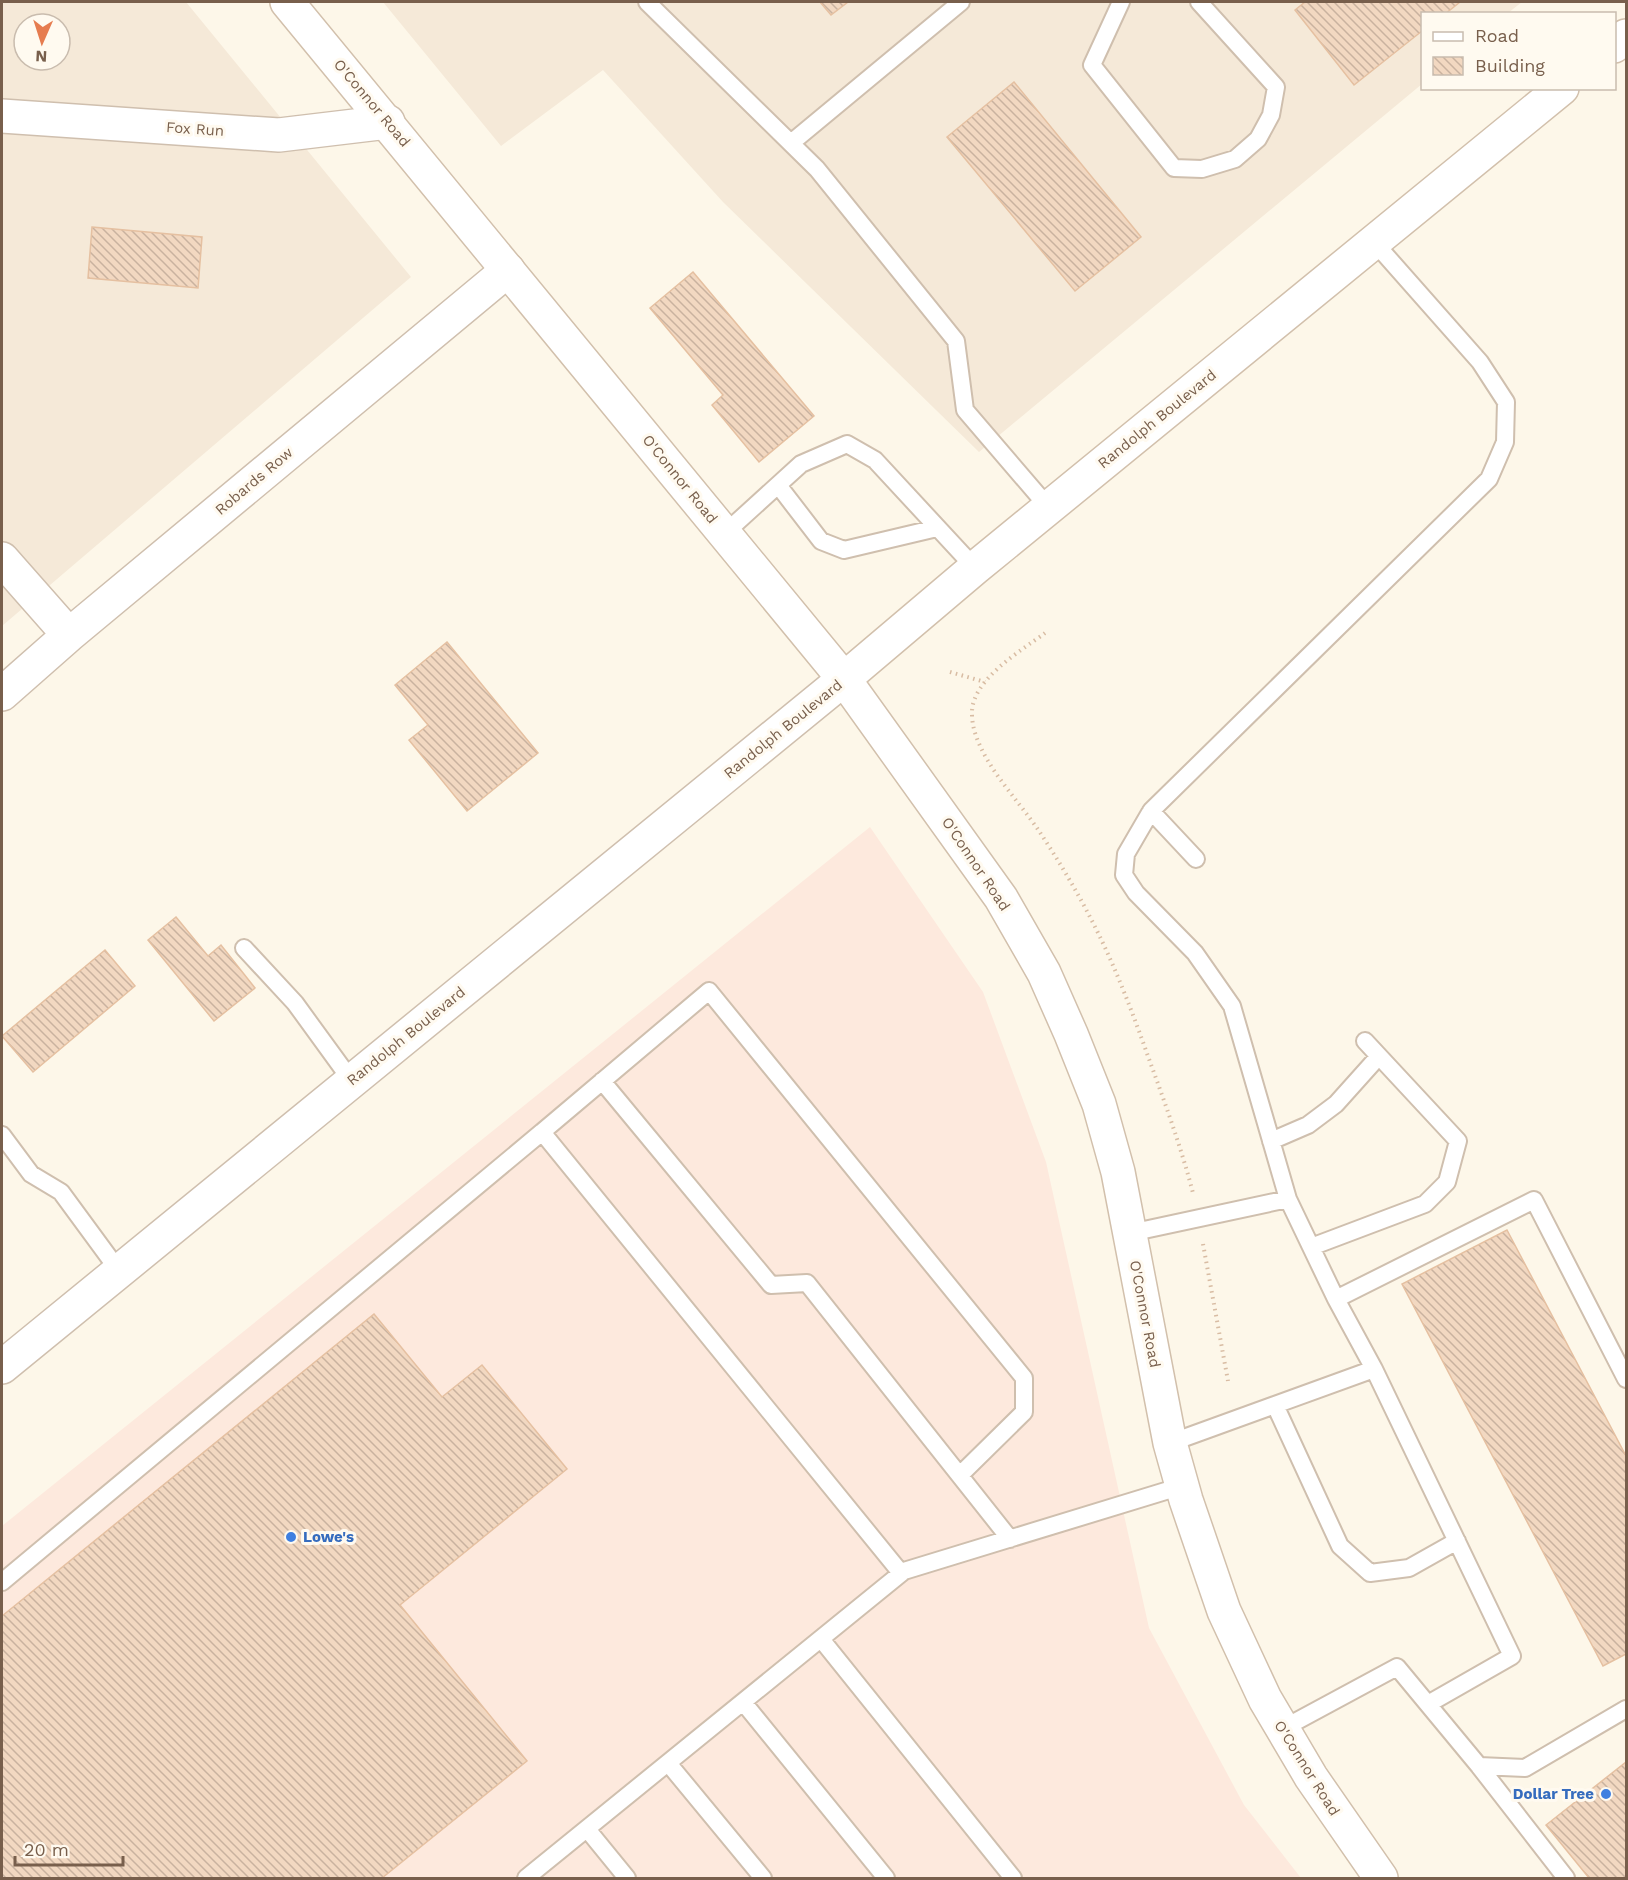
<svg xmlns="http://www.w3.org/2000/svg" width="1628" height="1880" viewBox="0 0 1628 1880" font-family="'Work Sans',sans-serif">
<defs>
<pattern id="building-back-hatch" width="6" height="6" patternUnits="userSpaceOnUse" patternTransform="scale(1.5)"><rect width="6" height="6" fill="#f2d8c1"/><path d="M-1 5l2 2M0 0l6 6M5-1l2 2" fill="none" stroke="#c9b29f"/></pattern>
</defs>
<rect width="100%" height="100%" fill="#fdf7e9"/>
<path fill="#f5e9d8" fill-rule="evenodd" d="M 2,2 L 186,2 L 411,277 L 2,626 ZM 24,24 L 60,24 L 60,60 L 24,60 Z
M 383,2 L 1522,2 L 1508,13 L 1422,14 L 1422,84 L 979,452 L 723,202 L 603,70 L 501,146 Z"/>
<path fill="#fde9dd" d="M 870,827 L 983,992 L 1046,1162 L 1149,1628 L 1244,1805 L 1301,1878 L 2,1878 L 2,1526 Z"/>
<path fill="url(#building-back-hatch)" stroke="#e5c0a1" stroke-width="1.5" d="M 820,2 L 848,2 L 831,15 Z
M 1305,2 L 1460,2 L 1445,14 L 1422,14 L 1422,31 L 1354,85 L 1295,10 Z
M 1014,82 L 1141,237 L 1075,291 L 947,137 Z
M 92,227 L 202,237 L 198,288 L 88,278 Z
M 693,272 L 814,416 L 759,462 L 712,405 L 723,395 L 650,308 Z
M 447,642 L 538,753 L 467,811 L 409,740 L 428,725 L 395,685 Z
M 176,917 L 208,956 L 221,945 L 255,988 L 214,1021 L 148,940 Z
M 105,950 L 135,986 L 33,1072 L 2,1036 Z
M 1507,1230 L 1626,1456 L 1626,1654 L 1603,1666 L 1402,1284 Z
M 374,1314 L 442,1397 L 482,1365 L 567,1469 L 400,1605 L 527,1761 L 382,1878 L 2,1878 L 2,1616 Z
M 1626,1762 L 1626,1878 L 1589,1878 L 1546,1825 Z"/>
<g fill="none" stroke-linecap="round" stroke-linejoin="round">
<defs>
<path id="service" d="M 647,2 L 817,169 L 956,341 L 965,410 L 1049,508
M 1121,2 L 1092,65 L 1174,168 L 1202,169 L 1235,159 L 1258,139 L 1271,115 L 1276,87 L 1199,2
M 791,143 L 961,2
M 778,485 L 821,541 L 844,550 L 937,528
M 725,533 L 801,464 L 847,444 L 875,460 L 975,568
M 1151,811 L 1126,854 L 1124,875 L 1136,893 L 1195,953 L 1232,1006 L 1288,1199 L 1311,1247
M 1196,859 L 1151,811 L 1489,479 L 1505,442 L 1506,402 L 1480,362 L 1374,242
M 244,948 L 295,1003 L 351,1080
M 602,1081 L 771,1285 L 807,1283 L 1010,1539
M 542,1132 L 709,991 L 1024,1378 L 1024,1412 L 960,1475
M 2,1135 L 31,1174 L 61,1192 L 119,1271
M 1271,1141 L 1308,1125 L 1336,1104 L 1379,1056
M 1130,1233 L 1288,1199
M 1336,1299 L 1311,1247 L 1425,1204 L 1447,1182 L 1458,1141 L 1365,1041
M 1374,1369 L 1336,1299 L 1534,1200 L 1626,1379
M 1275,1405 L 1340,1546 L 1370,1573 L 1409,1568 L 1457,1541
M 1170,1443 L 1374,1369 L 1512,1656 L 1428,1704
M 2,1582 L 542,1132 L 901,1573
M 821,1639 L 1013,1878
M 743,1702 L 886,1878
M 1282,1729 L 1397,1667 L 1479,1766 L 1525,1768 L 1626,1709
M 668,1763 L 763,1878
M 1479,1766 L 1566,1878
M 587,1829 L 627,1878
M 526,1878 L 904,1571 L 1182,1486"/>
<path id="minor" d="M 2,116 L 279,135 L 388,122
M 2,559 L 69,635
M 2,694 L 69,635 L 508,270"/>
<path id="tertiary" d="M 2,1367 L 844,679"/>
<path id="secondary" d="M 287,2 L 844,679 L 1001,898 L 1044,973 L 1071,1034 L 1099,1104 L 1118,1172 L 1170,1443 L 1186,1500 L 1224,1611 L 1265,1699 L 1311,1777 L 1381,1878
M 1614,46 L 1626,36
M 844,679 L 975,568 L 1562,88"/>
</defs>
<use href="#service" stroke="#cfbfae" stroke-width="20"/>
<use href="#minor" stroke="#cfbfae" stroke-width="36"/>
<use href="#tertiary" stroke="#cfbfae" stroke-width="36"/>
<use href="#secondary" stroke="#d2c0ac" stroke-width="36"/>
<path stroke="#d8bca3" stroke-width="4" stroke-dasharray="1.5 4.5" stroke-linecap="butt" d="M 1045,633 C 1021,651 970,680 972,715 C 973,755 1017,798 1039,831 C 1057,858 1075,888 1090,917 C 1114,963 1132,1011 1149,1059 C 1165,1103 1181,1147 1193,1193
M 950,672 L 985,682
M 1203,1244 L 1228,1381"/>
<use href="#service" stroke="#fff" stroke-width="16"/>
<use href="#minor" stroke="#fff" stroke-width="33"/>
<use href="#tertiary" stroke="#fff" stroke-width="33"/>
<use href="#secondary" stroke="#fff" stroke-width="33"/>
</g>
<g fill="#3f7fe0" stroke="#fffaf0" stroke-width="2">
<circle cx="291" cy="1537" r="6"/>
<circle cx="1606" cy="1794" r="6"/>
</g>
<g text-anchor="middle" stroke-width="6" stroke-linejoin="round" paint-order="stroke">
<g font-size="15" fill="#785f4c" stroke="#fffaf0">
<text transform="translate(372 103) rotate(50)" y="5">O'Connor Road</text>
<text transform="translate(195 129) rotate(4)" y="5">Fox Run</text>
<text transform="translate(1157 419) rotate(-39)" y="5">Randolph Boulevard</text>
<text transform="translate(680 479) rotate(51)" y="5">O'Connor Road</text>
<text transform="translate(254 481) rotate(-40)" y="5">Robards Row</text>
<text transform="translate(783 729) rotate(-39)" y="5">Randolph Boulevard</text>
<text transform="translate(976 864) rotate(56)" y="5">O'Connor Road</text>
<text transform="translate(406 1036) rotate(-39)" y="5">Randolph Boulevard</text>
<text transform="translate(1145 1314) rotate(79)" y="5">O'Connor Road</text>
<text transform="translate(1307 1768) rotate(58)" y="5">O'Connor Road</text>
</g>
<g font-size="15" font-weight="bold" fill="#366cbe" stroke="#fffaf0" text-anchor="start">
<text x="303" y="1542">Lowe's</text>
<text x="1594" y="1799" text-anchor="end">Dollar Tree</text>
</g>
</g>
<rect width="1628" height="1880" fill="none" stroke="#785f4c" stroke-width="6"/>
<rect x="1421" y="12" width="195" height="78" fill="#fffaf0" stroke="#c9bcae" stroke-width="1.5"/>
<rect x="1433" y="32" width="30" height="9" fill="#ffffff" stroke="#c9bcae" stroke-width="1.5"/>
<text x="1475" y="42" font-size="18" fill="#785f4c">Road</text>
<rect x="1433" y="57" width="30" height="18" fill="url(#building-back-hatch)" stroke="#c9bcae" stroke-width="1.5"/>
<text x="1475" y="72" font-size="18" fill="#785f4c">Building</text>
<g transform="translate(42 42) rotate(183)"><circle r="28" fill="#fffaf0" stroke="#c9bcae" stroke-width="1.5"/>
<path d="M0-4.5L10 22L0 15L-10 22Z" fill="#e67c4f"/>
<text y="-9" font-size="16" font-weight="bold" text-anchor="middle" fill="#785f4c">N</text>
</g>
<path d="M15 1856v9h108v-9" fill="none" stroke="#785f4c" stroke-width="3"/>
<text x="24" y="1856" font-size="18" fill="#785f4c" stroke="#fffaf0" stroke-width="4.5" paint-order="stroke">20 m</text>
</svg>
